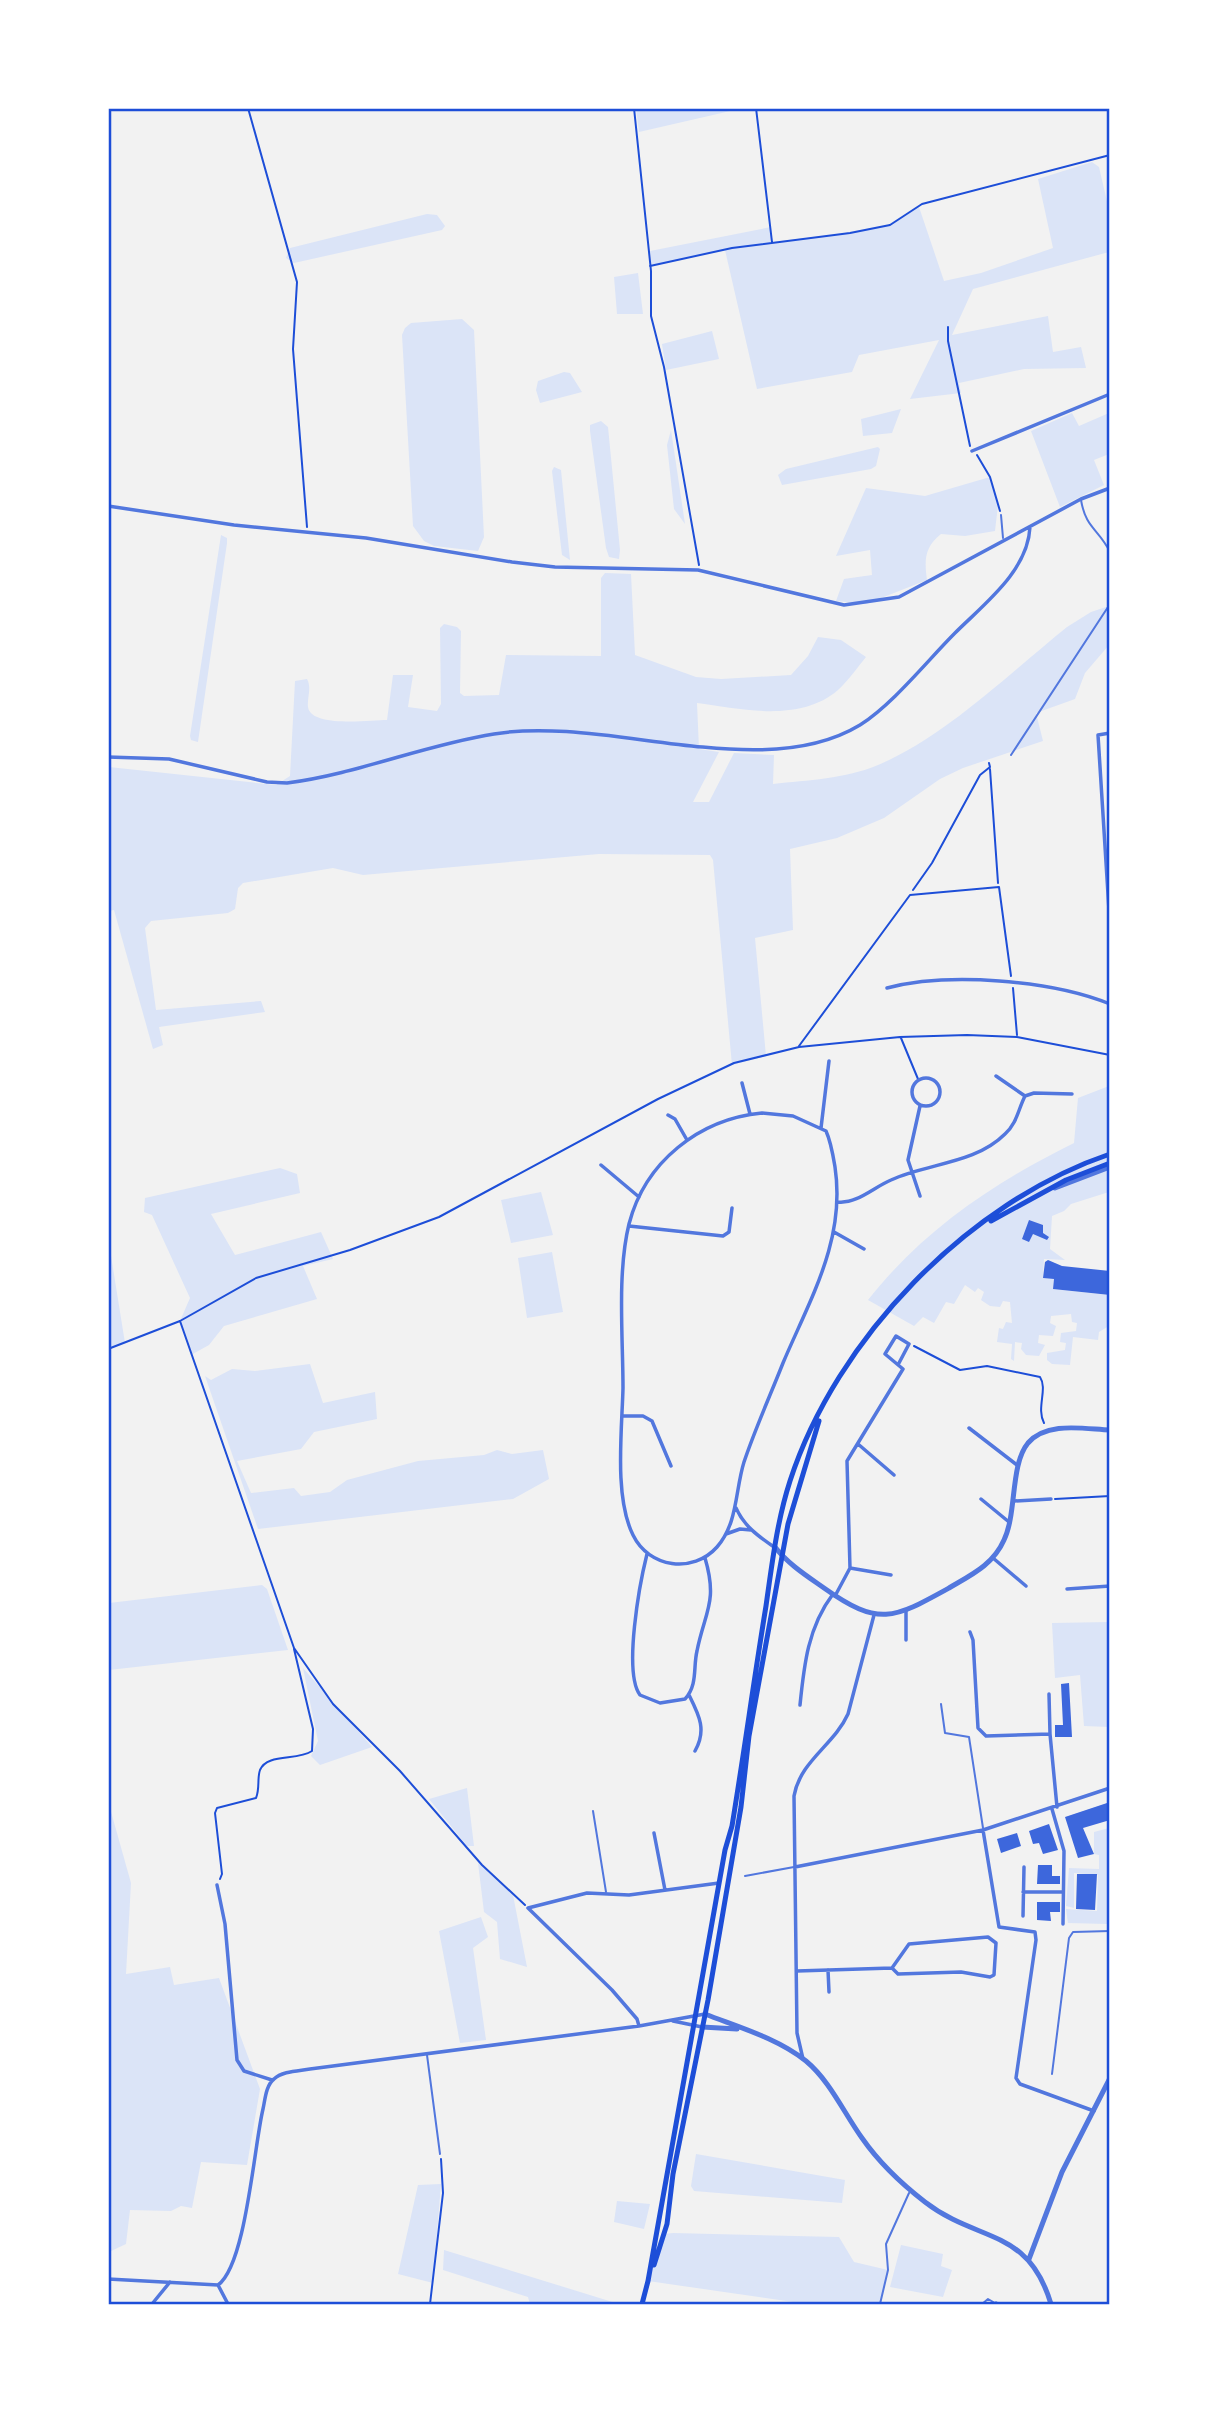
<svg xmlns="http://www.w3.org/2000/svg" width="1218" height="2413" viewBox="0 0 1218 2413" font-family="'Nunito Sans',sans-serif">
<rect width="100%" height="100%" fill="#f2f2f2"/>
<path fill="#dbe4f7" d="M 636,108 L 739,108 L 739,109 L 639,132 Z
M 1092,162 L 1099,167 L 1109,210 L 1109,252 L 973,289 L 952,335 L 1048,316 L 1053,352 L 1081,347 L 1086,368 L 1024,369 L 959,383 L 961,393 L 910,399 L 939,340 L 859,355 L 852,372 L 757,389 L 725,250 L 651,265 L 650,251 L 771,227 L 772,242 L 850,233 L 890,225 L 919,207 L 944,281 L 981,273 L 1053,248 L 1038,179 Z
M 427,214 L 437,215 L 445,226 L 442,230 L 294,263 L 286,258 L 290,248 Z
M 638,273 L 643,314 L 617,314 L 614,277 Z
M 462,319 L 474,330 L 484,537 L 478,551 L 434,546 L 424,541 L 413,526 L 402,335 L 405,328 L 411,323 Z
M 712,331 L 719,359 L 666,370 L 662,344 Z
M 564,372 L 570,373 L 582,392 L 540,403 L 536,390 L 538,381 Z
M 901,409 L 892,433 L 863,436 L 861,419 Z
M 1072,413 L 1079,426 L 1109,413 L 1109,454 L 1094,460 L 1104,485 L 1060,507 L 1031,431 Z
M 601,421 L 608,427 L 620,550 L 619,559 L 609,557 L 606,548 L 590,431 L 590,425 Z
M 671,430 L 685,524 L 674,509 L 667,445 Z
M 878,447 L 880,449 L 876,466 L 871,469 L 782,485 L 778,475 L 786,469 Z
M 554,467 L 561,470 L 570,560 L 562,555 L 552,471 Z
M 990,477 L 998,505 L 995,531 L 965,536 L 941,534 C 925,547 924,559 927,580 L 866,604 L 836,601 L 844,579 L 872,575 L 870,550 L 836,556 L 866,488 L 925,496 Z
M 221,535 L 227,538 L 227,543 L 198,742 L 191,740 L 190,736 Z
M 605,573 L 631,574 L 635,655 L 696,677 L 721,679 L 791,675 L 808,656 L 818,637 L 841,640 L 866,657 C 857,668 848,681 838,690 C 800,723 741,709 697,703 L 699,749 L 719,752 L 693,802 L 709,802 L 734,753 L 774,755 L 773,784 C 808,780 845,779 878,765 C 944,738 1011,672 1067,627 L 1091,612 L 1109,606 L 1109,645 L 1085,673 L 1075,699 L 1036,713 L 1043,741 L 963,768 L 940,779 L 884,818 L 837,838 L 790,849 L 793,930 L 755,938 L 766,1056 L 732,1065 L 713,860 L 710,855 L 599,854 L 363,875 L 333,868 L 243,883 L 238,888 L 235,909 L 228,913 L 151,921 L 145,928 L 156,1010 L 261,1001 L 265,1012 L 159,1027 L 163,1045 L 153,1049 L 114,910 L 109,911 L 109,767 L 276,785 L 290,776 L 295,681 L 307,679 C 312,688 307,697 308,707 C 311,728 370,720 387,720 L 393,675 L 413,675 L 408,707 L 437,711 L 441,704 L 440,628 L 444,624 L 457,627 L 461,631 L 460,693 L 464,696 L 499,695 L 506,655 L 601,656 L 601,578 Z
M 1109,1086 L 1109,1192 L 1071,1204 L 1064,1211 L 1052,1216 L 1050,1249 L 1065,1260 L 1044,1259 L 1043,1278 L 1054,1279 L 1053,1289 L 1109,1295 L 1109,1326 L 1099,1332 L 1098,1340 L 1073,1337 L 1070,1365 L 1052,1364 L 1047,1360 L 1047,1353 L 1065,1350 L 1066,1343 L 1060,1342 L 1061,1333 L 1076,1331 L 1077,1323 L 1072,1322 L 1071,1314 L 1051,1316 L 1050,1323 L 1056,1326 L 1053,1336 L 1039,1335 L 1038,1343 L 1045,1345 L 1039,1356 L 1026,1355 L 1021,1349 L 1022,1343 L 1015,1342 L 1014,1361 L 1011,1359 L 1012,1344 L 997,1342 L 999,1328 L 1003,1329 L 1006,1322 L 1012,1323 L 1010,1302 L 1003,1301 L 1000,1307 L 990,1306 L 981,1300 L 984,1292 L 978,1288 L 975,1292 L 965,1285 L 954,1304 L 946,1302 L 934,1323 L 923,1317 L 914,1326 L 868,1300 C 923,1230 995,1182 1074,1143 L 1078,1098 Z
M 280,1168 L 297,1174 L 300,1193 L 211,1214 L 235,1255 L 321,1232 L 333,1259 L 303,1266 L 317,1299 L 224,1326 L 209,1345 L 191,1355 L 180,1321 L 190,1298 L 152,1215 L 144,1212 L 145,1198 Z
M 541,1192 L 553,1235 L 511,1243 L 501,1200 Z
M 108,1237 L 125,1343 L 109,1349 L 108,1349 Z
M 552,1252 L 563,1312 L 527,1318 L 518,1258 Z
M 310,1364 L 323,1403 L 375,1392 L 377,1419 L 314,1432 L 301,1449 L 237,1461 L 251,1493 L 294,1488 L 301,1496 L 330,1492 L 347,1480 L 418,1461 L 484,1455 L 497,1450 L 512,1454 L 543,1450 L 549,1479 L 513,1499 L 258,1529 L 205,1376 L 211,1380 L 232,1369 L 255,1371 Z
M 262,1585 L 267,1589 L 288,1650 L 109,1670 L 109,1603 Z
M 1109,1622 L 1109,1727 L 1084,1726 L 1080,1675 L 1055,1678 L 1052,1623 Z
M 303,1668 L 372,1747 L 320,1765 L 311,1756 L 318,1741 Z
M 467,1788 L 474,1846 L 467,1846 L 429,1799 Z
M 108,1801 L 131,1883 L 126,1974 L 170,1967 L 174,1985 L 219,1978 L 260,2089 L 247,2165 L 201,2162 L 192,2208 L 181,2206 L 171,2211 L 130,2210 L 126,2244 L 109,2252 Z
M 1109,1828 L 1107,1924 L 1068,1923 L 1066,1909 L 1097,1911 L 1098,1875 L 1074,1873 L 1074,1908 L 1066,1906 L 1069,1868 L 1099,1869 L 1099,1855 L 1094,1854 L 1094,1832 Z
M 478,1863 L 513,1895 L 527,1967 L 500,1959 L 497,1922 L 484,1912 Z
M 481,1917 L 488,1937 L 473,1948 L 486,2040 L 460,2043 L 439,1931 Z
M 696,2154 L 845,2180 L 842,2203 L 694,2191 L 691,2186 Z
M 441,2184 L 433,2283 L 398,2274 L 418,2185 Z
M 617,2201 L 650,2204 L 644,2229 L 614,2222 Z
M 673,2233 L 839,2237 L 854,2262 L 888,2270 L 880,2304 L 807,2304 L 648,2281 L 664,2234 Z
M 901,2245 L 943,2254 L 941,2266 L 952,2270 L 943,2297 L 890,2287 Z
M 444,2250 L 619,2304 L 530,2304 L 528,2297 L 443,2270 Z"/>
<path fill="#3d67dc" d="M 1029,1220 L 1043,1225 L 1043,1233 L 1049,1237 L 1047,1240 L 1033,1234 L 1029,1242 L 1022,1239 Z
M 1048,1260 L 1062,1266 L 1110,1271 L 1110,1295 L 1053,1289 L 1054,1279 L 1043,1278 L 1045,1262 Z
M 1069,1683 L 1072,1737 L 1055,1737 L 1055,1725 L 1063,1725 L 1061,1684 Z
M 1110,1802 L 1110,1820 L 1083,1828 L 1094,1854 L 1078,1858 L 1065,1817 Z
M 1049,1824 L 1058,1850 L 1043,1854 L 1039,1843 L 1033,1844 L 1029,1831 Z
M 1017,1833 L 1021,1846 L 1001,1853 L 997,1839 Z
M 1038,1865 L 1052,1865 L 1052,1876 L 1060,1876 L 1060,1884 L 1037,1884 Z
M 1077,1874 L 1097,1874 L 1095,1910 L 1076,1909 Z
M 1037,1902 L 1060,1902 L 1060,1912 L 1050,1912 L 1051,1921 L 1037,1920 Z"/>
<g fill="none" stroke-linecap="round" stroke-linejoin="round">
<path stroke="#1d4ed8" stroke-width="2" d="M 248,108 L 297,282 L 293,349 L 307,527
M 634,108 L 651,271 L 651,316 L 664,367 L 699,565
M 756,108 L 772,242
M 1109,239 L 1110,239
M 650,266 L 732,248 L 850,233 L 890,225 L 922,204 L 1110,155
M 948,327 L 948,341 L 970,446
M 977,455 L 990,477 L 1000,511
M 990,769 L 998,883
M 913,890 L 932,863 L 980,775 L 990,767 L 989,763
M 1013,988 L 1017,1035
M 901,1038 L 918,1079
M 799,1046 L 910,895 L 999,887 L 1011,976
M 180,1321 L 294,1648 L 333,1704 L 400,1771 L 482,1865 L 525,1905
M 914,1346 L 960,1370 L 987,1366 L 1040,1377 C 1048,1389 1036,1408 1044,1423
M 108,1349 L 180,1321 L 256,1278 L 350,1250 L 439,1217 L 658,1099 L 734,1063 L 799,1047 L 900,1037 L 967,1035 L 1017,1037 L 1110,1055
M 1055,1499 L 1110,1496
M 220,1879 L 222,1874 L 215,1813 L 217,1808 L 256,1798 C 260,1789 257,1778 260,1770 C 267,1753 297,1761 312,1751 L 313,1729 L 294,1649
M 430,2304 L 443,2193 L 441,2159"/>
<path stroke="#5277de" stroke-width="2" d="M 1081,500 C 1086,529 1098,528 1110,552
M 1001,515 L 1003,538
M 1011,755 L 1110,604
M 941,1704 L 945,1733 L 969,1737 L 983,1828
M 593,1811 L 606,1892
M 745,1876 L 794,1867
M 427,2055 L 440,2154
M 1052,2074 L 1069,1938 L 1073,1932 L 1110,1931
M 880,2304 L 888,2270 L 886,2244 L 909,2193
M 982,2304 L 988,2299 L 995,2303"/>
<path stroke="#5277de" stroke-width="3.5" d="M 972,451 L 1110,394
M 108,506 L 234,525 L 366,538 L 512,562 L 555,567 L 698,570 L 844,605 L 899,597 L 1081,499 L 1110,488
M 1110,733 L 1098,735 L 1110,926
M 108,757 L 169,759 L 267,782 L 287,783 C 357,774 424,745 494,734 C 606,715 761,785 860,725 C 893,704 927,661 955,633 C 984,604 1028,571 1030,527
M 887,988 C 948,972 1051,980 1110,1004
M 996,1076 L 1025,1096 L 1034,1093 L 1072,1094
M912 1092a14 14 0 1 1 28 0a14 14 0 1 1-28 0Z
M 742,1083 L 750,1114
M 762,1113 L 793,1116 L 826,1131 C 831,1142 833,1155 835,1167 C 846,1240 810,1299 783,1363 C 770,1396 755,1429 744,1462 C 735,1491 738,1523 717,1547 C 693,1574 649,1568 633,1535 C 614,1497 622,1430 623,1388 C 623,1337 617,1273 629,1224 C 645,1162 699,1119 762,1113 Z
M 668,1115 L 675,1119 L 687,1140
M 821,1128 L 829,1061
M 601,1165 L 639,1197
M 920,1196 L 908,1160 L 920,1106
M 838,1202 C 857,1204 874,1187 891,1180 C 928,1163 975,1164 1005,1134 C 1017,1123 1018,1110 1025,1096
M 629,1226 L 723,1236 L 729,1232 L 732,1208
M 834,1232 L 864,1249
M 622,1416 L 643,1416 L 652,1421 L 671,1466
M 969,1428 L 1017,1465
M 858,1444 L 894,1475
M 981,1499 L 1009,1522
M 1014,1501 L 1051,1499
M 736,1508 C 744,1526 758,1536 774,1547
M 726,1534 L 740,1529 L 751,1530
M 647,1554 C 640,1582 623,1672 640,1695 L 660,1703 L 685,1699 C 698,1685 693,1667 697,1651 C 705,1611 718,1602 705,1558
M 993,1558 L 1026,1586
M 850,1568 L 891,1575
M 1067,1589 L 1110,1586
M 835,1596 L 850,1568 L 847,1461 L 903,1369 L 885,1354 L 896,1336 L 909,1344 L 899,1363
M 906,1611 L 906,1640
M 970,1632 L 973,1640 L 978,1728 L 986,1736 L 1050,1734 L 1049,1694
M 689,1695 C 699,1715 707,1730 695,1751
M 800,1705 C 804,1665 808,1627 833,1594
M 1050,1734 L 1057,1807
M 1052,1809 L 1064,1851 L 1063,1924
M 983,1830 L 999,1927 L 1035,1932 L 1036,1940 L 1016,2078 L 1020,2084 L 1094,2111
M 654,1833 L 665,1890
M 795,1867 L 983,1830 L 1110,1788
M 217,1885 L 225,1924 L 237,2060 L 244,2071 L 272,2080
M 1023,1892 L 1063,1892
M 1023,1916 L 1024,1867
M 828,1970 L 829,1992
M 797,1971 L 892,1968 L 909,1944 L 988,1937 L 996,1943 L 994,1975 L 990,1977 L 961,1972 L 898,1974 L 892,1968
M 673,2021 L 702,2027
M 639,2026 L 637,2019 L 612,1990 L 528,1908 L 587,1893 L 629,1895 L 719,1883
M 803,2059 L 797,2033 L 794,1796 C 800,1761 834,1745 848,1714 L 874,1615
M 108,2279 L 218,2285
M 218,2285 C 246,2265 254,2146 263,2109 C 265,2100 266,2085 274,2079 C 282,2071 299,2071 310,2069 L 639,2026 L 705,2014
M 218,2285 L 228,2304
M 996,2303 L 997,2304
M 152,2304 L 170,2282"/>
<path stroke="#5277de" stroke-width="5" d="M 1055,1188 L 1110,1167
M 775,1547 C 788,1564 807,1576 824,1588 C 879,1627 893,1619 949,1588 C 971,1575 993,1565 1004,1540 C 1017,1513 1010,1465 1028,1443 C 1047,1421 1084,1429 1110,1430
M 705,2014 C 738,2027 777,2038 806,2061 C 830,2081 844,2113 862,2138 C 878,2161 903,2185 925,2202 C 978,2243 1028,2227 1051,2304
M 702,2027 L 737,2029
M 1029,2259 L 1062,2172 L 1110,2078"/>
<path stroke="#1d4ed8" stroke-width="5" d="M 991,1221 L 1066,1180 L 1110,1163
M 654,2265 L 667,2224 L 673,2174 L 708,2000 L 741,1807 L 749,1736 L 788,1524 L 819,1421
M 648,2281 L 725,1850 L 732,1826 C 744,1753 754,1679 766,1606 C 772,1564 777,1521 790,1481 C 836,1339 968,1202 1110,1154
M 642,2304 L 648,2281"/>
</g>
<rect width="1218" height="2413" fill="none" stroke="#ffffff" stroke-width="220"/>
<rect x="110" y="110" width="998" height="2193" fill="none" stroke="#1d4ed8" stroke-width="2.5"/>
</svg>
